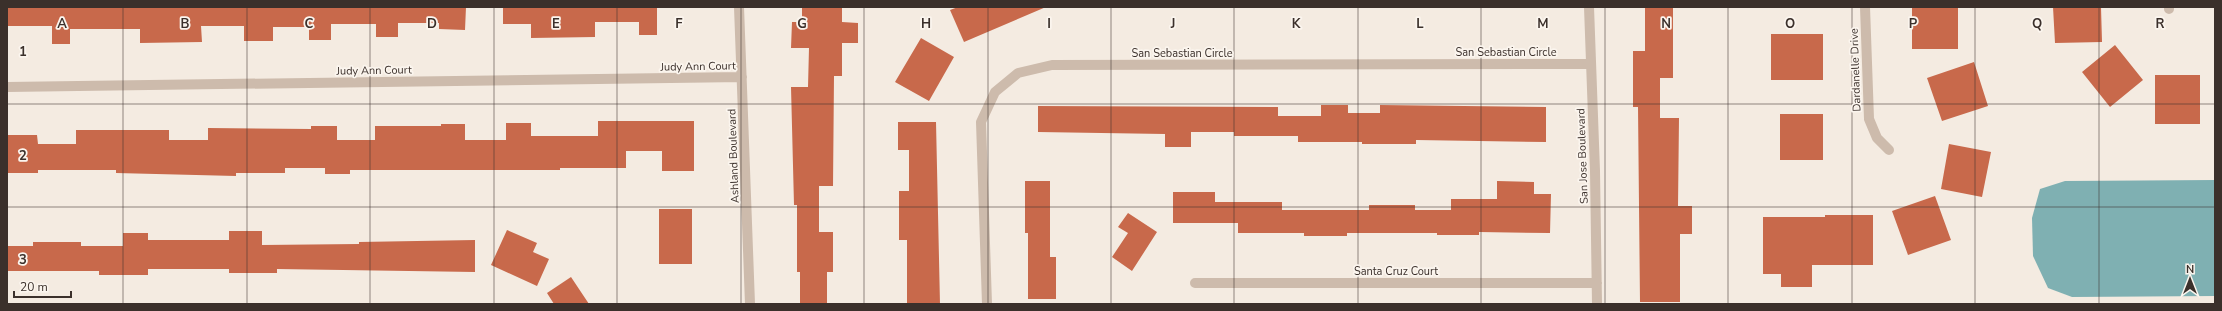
<svg xmlns="http://www.w3.org/2000/svg" width="2222" height="311" viewBox="0 0 2222 311" font-family="'Nunito Sans',sans-serif">
<rect width="100%" height="100%" fill="#f4ebe1"/>
<path fill="#7fb0b2" d="M 2215,180 L 2215,296 L 2072,297 L 2048,288 L 2033,256 L 2032,218 L 2040,189 L 2065,181 Z"/>
<path fill="#c8694b" d="M 7,7 L 466,7 L 465,30 L 439,29 L 439,23 L 398,23 L 398,37 L 376,37 L 376,24 L 331,24 L 331,40 L 309,40 L 309,27 L 273,27 L 273,41 L 244,41 L 244,26 L 201,26 L 202,42 L 140,43 L 140,29 L 70,29 L 70,44 L 52,44 L 52,26 L 7,26 Z
M 503,7 L 657,7 L 657,35 L 639,35 L 639,22 L 595,22 L 595,37 L 531,38 L 531,24 L 503,24 Z
M 802,7 L 842,7 L 842,22 L 858,23 L 858,43 L 842,43 L 842,76 L 834,76 L 833,186 L 819,186 L 819,232 L 833,232 L 833,272 L 827,272 L 827,304 L 800,304 L 800,272 L 797,272 L 797,205 L 794,205 L 791,87 L 808,87 L 809,48 L 791,48 L 792,22 L 802,22 Z
M 958,7 L 1046,7 L 964,42 L 950,10 Z
M 1645,7 L 1673,7 L 1673,78 L 1660,78 L 1660,118 L 1679,118 L 1678,206 L 1692,206 L 1692,234 L 1680,234 L 1680,302 L 1640,302 L 1638,107 L 1633,107 L 1633,51 L 1645,51 Z
M 1912,7 L 1958,7 L 1958,49 L 1912,49 Z
M 2053,7 L 2101,7 L 2102,42 L 2055,43 Z
M 1771,34 L 1823,34 L 1823,80 L 1771,80 Z
M 921,38 L 954,57 L 929,101 L 895,82 Z
M 2115,45 L 2143,80 L 2110,107 L 2082,72 Z
M 1974,62 L 1988,106 L 1942,121 L 1927,78 Z
M 2155,75 L 2200,75 L 2200,124 L 2155,124 Z
M 1321,105 L 1348,105 L 1348,113 L 1380,113 L 1380,105 L 1546,107 L 1546,142 L 1416,140 L 1416,144 L 1362,144 L 1362,142 L 1298,142 L 1298,136 L 1234,136 L 1234,132 L 1191,132 L 1191,147 L 1165,147 L 1165,134 L 1038,132 L 1038,106 L 1278,107 L 1278,116 L 1321,116 Z
M 1780,114 L 1823,114 L 1823,160 L 1780,160 Z
M 598,121 L 694,121 L 694,171 L 662,171 L 662,151 L 626,151 L 626,168 L 560,168 L 560,170 L 350,170 L 350,174 L 325,174 L 325,168 L 285,168 L 285,173 L 236,173 L 236,176 L 116,173 L 116,170 L 38,170 L 38,173 L 7,173 L 7,135 L 37,135 L 38,144 L 76,144 L 76,130 L 169,130 L 169,140 L 208,140 L 208,128 L 311,129 L 311,126 L 337,126 L 337,140 L 375,140 L 375,126 L 441,126 L 441,124 L 465,124 L 465,140 L 506,140 L 506,123 L 531,123 L 531,136 L 598,136 Z
M 898,122 L 936,122 L 940,304 L 907,304 L 907,240 L 899,240 L 899,191 L 909,191 L 909,150 L 898,150 Z
M 1949,144 L 1991,152 L 1982,197 L 1941,189 Z
M 1025,181 L 1050,181 L 1050,257 L 1056,257 L 1056,299 L 1028,299 L 1028,233 L 1025,233 Z
M 1497,181 L 1534,182 L 1534,194 L 1551,194 L 1550,233 L 1479,232 L 1479,235 L 1437,235 L 1437,233 L 1347,233 L 1347,236 L 1304,236 L 1304,233 L 1238,233 L 1238,223 L 1173,223 L 1173,192 L 1215,192 L 1215,202 L 1282,202 L 1282,210 L 1369,210 L 1369,205 L 1415,205 L 1415,210 L 1451,210 L 1451,199 L 1497,199 Z
M 1935,196 L 1951,240 L 1908,255 L 1892,211 Z
M 659,209 L 692,209 L 692,264 L 659,264 Z
M 1128,213 L 1157,232 L 1132,271 L 1112,257 L 1128,233 L 1118,227 Z
M 1825,215 L 1873,215 L 1873,265 L 1812,265 L 1812,287 L 1781,287 L 1781,274 L 1763,274 L 1763,217 L 1825,217 Z
M 507,230 L 537,243 L 533,252 L 549,259 L 537,286 L 491,265 Z
M 229,231 L 262,231 L 262,245 L 359,244 L 359,242 L 475,240 L 475,272 L 277,269 L 277,273 L 229,273 L 229,269 L 148,269 L 148,275 L 99,275 L 99,271 L 7,271 L 7,246 L 33,246 L 33,242 L 81,242 L 81,246 L 123,246 L 123,233 L 148,233 L 148,240 L 229,240 Z
M 571,277 L 589,304 L 554,304 L 547,293 Z"/>
<g fill="none" stroke-linecap="round" stroke-linejoin="round">
<path stroke="#cdbbac" stroke-width="10" d="M 739,7 L 750,304
M 1589,7 L 1595,171 L 1597,304
M 1865,7 L 1869,119 L 1877,138 L 1889,150
M 2169,7 L 2169,9
M 7,87 L 742,77
M 1195,283 L 1597,283
M 987,304 L 981,122 L 995,92 L 1018,73 L 1052,65 L 1591,64"/>
</g>
<path fill="none" stroke="#3b302b" stroke-width="1" stroke-opacity="0.55" d="M 123,7 L 123,304M 247,7 L 247,304M 370,7 L 370,304M 494,7 L 494,304M 617,7 L 617,304M 741,7 L 741,304M 864,7 L 864,304M 988,7 L 988,304M 1111,7 L 1111,304M 1234,7 L 1234,304M 1358,7 L 1358,304M 1481,7 L 1481,304M 1605,7 L 1605,304M 1728,7 L 1728,304M 1852,7 L 1852,304M 1975,7 L 1975,304M 2099,7 L 2099,304M 7,104 L 2215,104M 7,207 L 2215,207"/>
<g text-anchor="middle" stroke-width="3.5" stroke-linejoin="round" paint-order="stroke">
<g font-size="11" fill="#3b302b" stroke="#fbf5ee">
<text x="1506" y="56">San Sebastian Circle</text>
<text x="1182" y="57">San Sebastian Circle</text>
<text transform="translate(698 66) rotate(-1)" y="4">Judy Ann Court</text>
<text transform="translate(374 70) rotate(-1)" y="4">Judy Ann Court</text>
<text transform="translate(1855 70) rotate(-92)" y="4">Dardanelle Drive</text>
<text transform="translate(733 156) rotate(-92)" y="4">Ashland Boulevard</text>
<text transform="translate(1582 156) rotate(-92)" y="4">San Jose Boulevard</text>
<text x="1396" y="275">Santa Cruz Court</text>
</g>
</g>
<g font-size="13" text-anchor="middle" font-weight="bold" fill="#3b302b" stroke="#fbf5ee" stroke-width="3.5" stroke-linejoin="round" paint-order="stroke">
<text x="62" y="28">A</text>
<text x="185" y="28">B</text>
<text x="309" y="28">C</text>
<text x="432" y="28">D</text>
<text x="556" y="28">E</text>
<text x="679" y="28">F</text>
<text x="802" y="28">G</text>
<text x="926" y="28">H</text>
<text x="1049" y="28">I</text>
<text x="1173" y="28">J</text>
<text x="1296" y="28">K</text>
<text x="1420" y="28">L</text>
<text x="1543" y="28">M</text>
<text x="1666" y="28">N</text>
<text x="1790" y="28">O</text>
<text x="1913" y="28">P</text>
<text x="2037" y="28">Q</text>
<text x="2160" y="28">R</text>
<text x="23" y="56">1</text>
<text x="23" y="160">2</text>
<text x="23" y="264">3</text>
</g>
<rect width="2222" height="311" fill="none" stroke="#3b302b" stroke-width="16"/>
<g transform="translate(2190 279)" stroke="#fbf5ee" stroke-width="3" paint-order="stroke">
<path d="M0-3L7 15L0 10L-7 15Z" fill="#3b302b"/>
<text y="-6" font-size="11" font-weight="bold" text-anchor="middle" fill="#3b302b">N</text>
</g>
<path d="M14 291v6h57v-6" fill="none" stroke="#3b302b" stroke-width="2"/>
<text x="20" y="291" font-size="12" fill="#3b302b" stroke="#fbf5ee" stroke-width="3" paint-order="stroke">20 m</text>
</svg>
